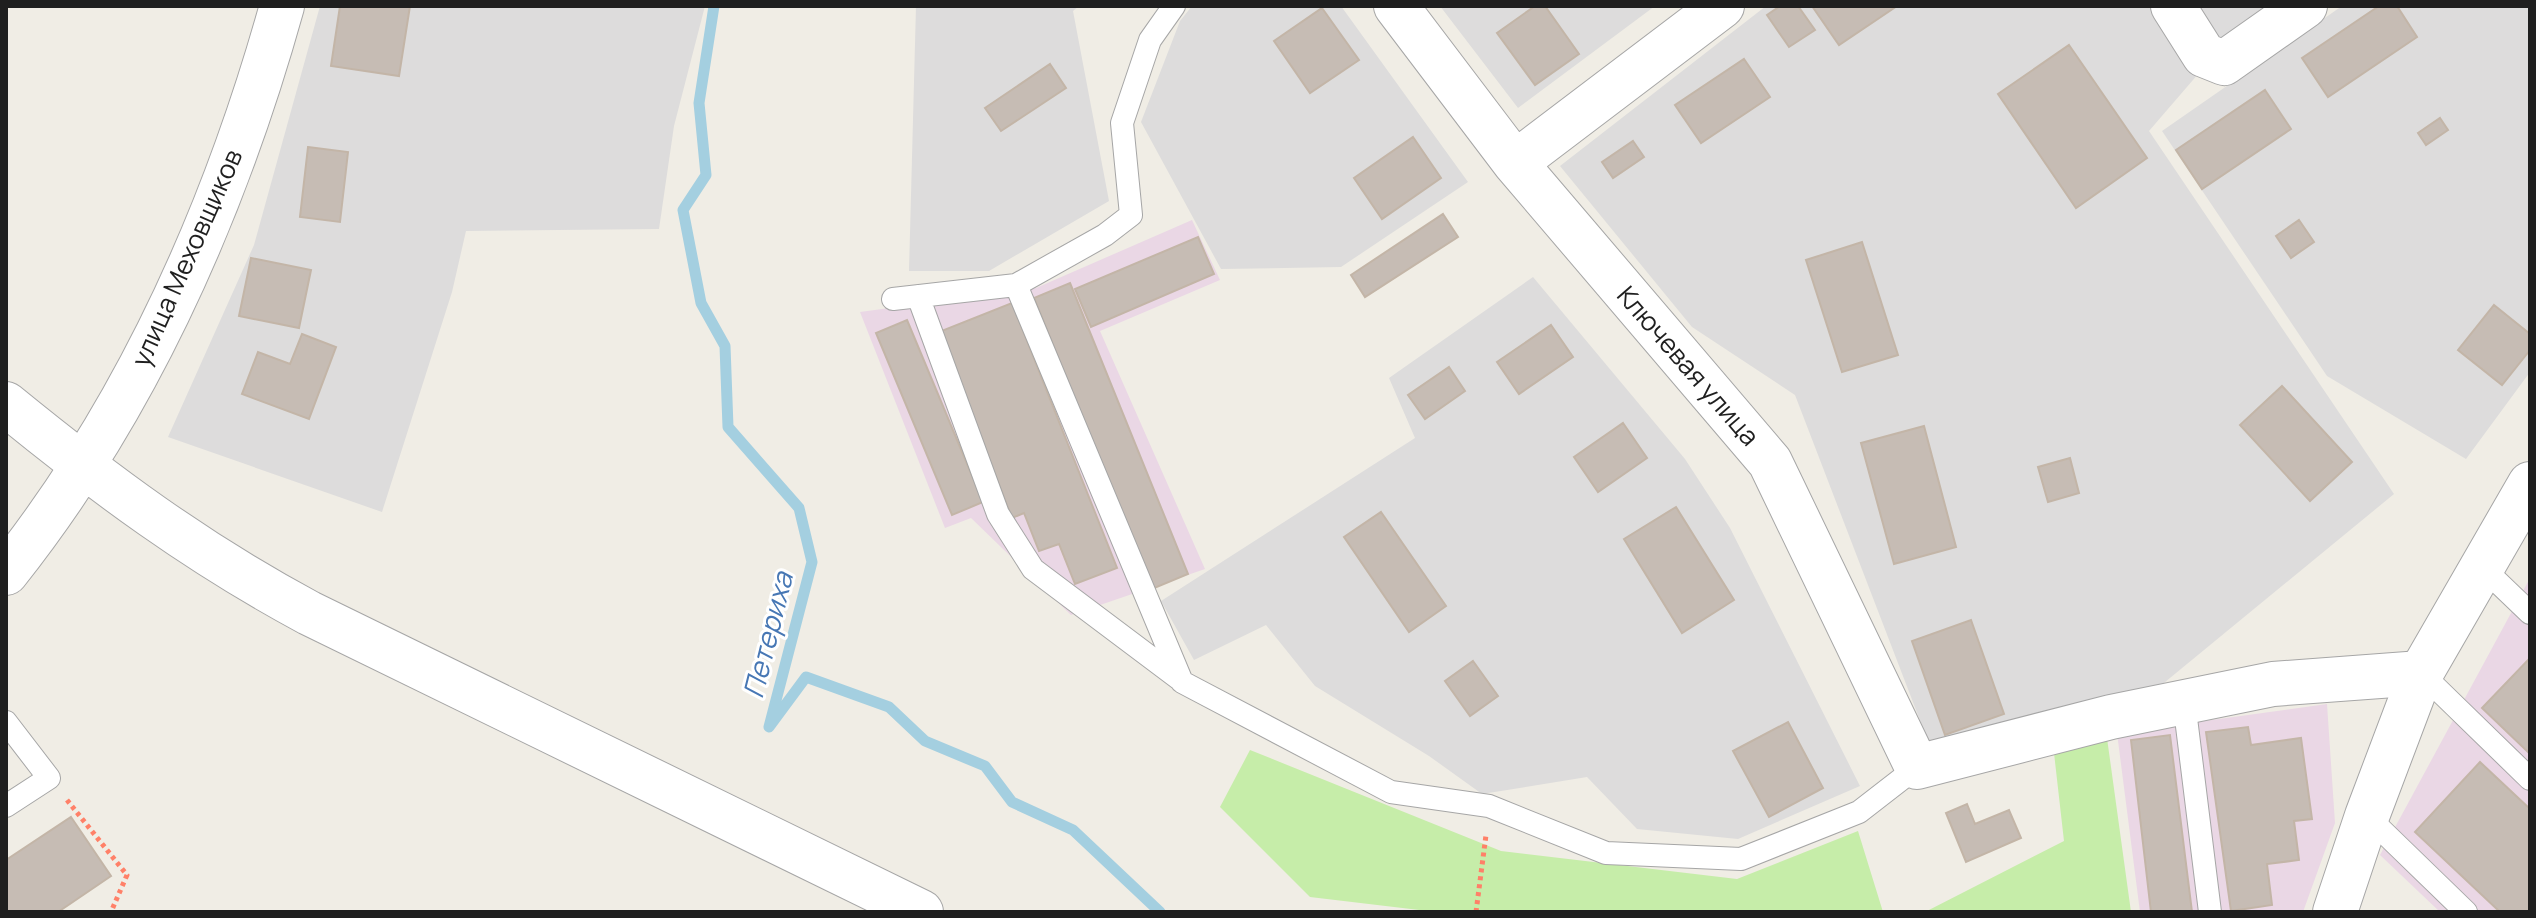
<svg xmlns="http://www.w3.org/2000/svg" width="2536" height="918" viewBox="0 0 2536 918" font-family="Manrope,sans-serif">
<rect width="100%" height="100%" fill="#f0ede5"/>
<path fill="#dddcdc" d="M 320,6 L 705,6 L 674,126 L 659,229 L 466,231 L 452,292 L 382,512 L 168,437 L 254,245 Z
M 916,6 L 1079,6 L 1073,11 L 1109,201 L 989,271 L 909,271 Z
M 1192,6 L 1341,6 L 1468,182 L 1341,267 L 1221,269 L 1141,122 L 1180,21 Z
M 1440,6 L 1655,6 L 1518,108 Z
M 1766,6 L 2159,6 L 2199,73 L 2149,131 L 2394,494 L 2159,687 L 1931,749 L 1795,395 L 1692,327 L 1560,166 Z
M 2197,6 L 2272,6 L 2220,42 Z
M 2342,6 L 2530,6 L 2530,372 L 2466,459 L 2327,376 L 2162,131 Z
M 1533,277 L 1685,459 L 1730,528 L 1860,786 L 1738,839 L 1637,829 L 1587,777 L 1482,794 L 1429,756 L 1315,686 L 1266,625 L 1194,660 L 1161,601 L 1415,438 L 1389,378 Z"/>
<path fill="#ead7e5" d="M 1192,220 L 1220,280 L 1100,331 L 1205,569 L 1071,615 L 971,518 L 945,528 L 860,312 L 1036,288 Z
M 2530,578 L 2530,912 L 2440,912 L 2380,855 Z
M 2327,704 L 2335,823 L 2303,912 L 2140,912 L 2117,733 Z"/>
<path fill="#c6eda9" d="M 2107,738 L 2131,912 L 1925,912 L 2064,841 L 2054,753 Z
M 1250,750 L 1501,851 L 1737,879 L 1858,831 L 1883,912 L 1436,912 L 1310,897 L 1220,807 Z"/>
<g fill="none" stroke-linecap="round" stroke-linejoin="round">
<path stroke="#a4cfe0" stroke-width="11" d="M 714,6 L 699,103 L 706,175 L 683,210 L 701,303 L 725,346 L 728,427 L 799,508 L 812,562 L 769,727 L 806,677 L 889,707 L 925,741 L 985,766 L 1012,802 L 1073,830 L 1160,912"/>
</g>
<path fill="#c6bcb4" stroke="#c3b5a7" stroke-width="2" d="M 340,6 L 410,6 L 399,76 L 331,66 Z
M 1535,6 L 1545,6 L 1579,54 L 1535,85 L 1497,33 Z
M 1780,6 L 1798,6 L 1815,30 L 1789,47 L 1767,15 Z
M 1812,6 L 1897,6 L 1839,45 Z
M 2379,6 L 2397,6 L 2417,37 L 2328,97 L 2302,58 Z
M 1322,8 L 1359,60 L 1310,93 L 1274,41 Z
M 2069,45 L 2147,158 L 2076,208 L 1998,94 Z
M 1744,59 L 1770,97 L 1701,143 L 1675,105 Z
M 1050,64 L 1066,88 L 1001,131 L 985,108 Z
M 2265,90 L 2291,129 L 2202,189 L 2176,150 Z
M 2440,118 L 2448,130 L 2426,145 L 2418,133 Z
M 1413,137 L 1441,178 L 1382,219 L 1354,178 Z
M 1633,141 L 1644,157 L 1613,178 L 1602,162 Z
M 308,147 L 348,152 L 340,222 L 300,217 Z
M 1443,214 L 1458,237 L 1365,297 L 1351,275 Z
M 2299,220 L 2314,242 L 2291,258 L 2276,236 Z
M 1198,237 L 1214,274 L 1091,327 L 1075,289 Z
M 1862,242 L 1898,355 L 1842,372 L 1806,260 Z
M 251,258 L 311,270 L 299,328 L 239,316 Z
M 1070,283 L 1188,574 L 1152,589 L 1034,298 Z
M 1012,303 L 1117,568 L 1075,584 L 1059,544 L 1039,551 L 1024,513 L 1012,518 L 939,332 Z
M 2494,305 L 2530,334 L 2530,350 L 2502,385 L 2458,350 Z
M 907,320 L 983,502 L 952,515 L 876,333 Z
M 1551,325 L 1573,357 L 1519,394 L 1497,362 Z
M 302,334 L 336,347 L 309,419 L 242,394 L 258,352 L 290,364 Z
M 1449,367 L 1465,391 L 1425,419 L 1408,395 Z
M 2282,386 L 2352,462 L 2310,501 L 2240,425 Z
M 1623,423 L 1647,458 L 1598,492 L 1574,457 Z
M 1924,426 L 1956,547 L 1894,564 L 1861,443 Z
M 2070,458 L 2079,493 L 2048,502 L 2038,467 Z
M 1676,507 L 1734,600 L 1682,633 L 1624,539 Z
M 1381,512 L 1446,606 L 1409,632 L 1344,537 Z
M 1971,620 L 2004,714 L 1945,735 L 1912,641 Z
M 2530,658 L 2530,754 L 2482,708 Z
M 1473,661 L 1498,696 L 1470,716 L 1445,681 Z
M 1788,722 L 1823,788 L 1769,817 L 1733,751 Z
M 2248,727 L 2251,745 L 2301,738 L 2312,819 L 2294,821 L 2299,860 L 2267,864 L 2272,905 L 2231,911 L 2206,732 Z
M 2170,735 L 2192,912 L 2151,912 L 2131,740 Z
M 2480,762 L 2530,809 L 2530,912 L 2500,912 L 2415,832 Z
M 1967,804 L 1975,824 L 2009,810 L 2021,838 L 1966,862 L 1946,813 Z
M 71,817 L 111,876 L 58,912 L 6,912 L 6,860 Z"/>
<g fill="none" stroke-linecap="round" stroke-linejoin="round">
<defs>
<path id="service" d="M 1016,285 L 1182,682 L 1391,792 L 1489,806 L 1606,853 L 1741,859 L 1859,812 L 1917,767
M 918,296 L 998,514 L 1033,569 L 1182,681
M 893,299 L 1016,285 L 1105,235 L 1131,215 L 1122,123 L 1150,40 L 1174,6
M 2482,567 L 2530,613
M 2421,673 L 2530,779
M 2184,702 L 2210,912
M 6,722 L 49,778 L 6,806
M 2367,816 L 2466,912"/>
<path id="minor" d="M 1396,6 L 1515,163 L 1770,462 L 1917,767 L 2111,717 L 2273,684 L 2421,673
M 2173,6 L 2204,55 L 2224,63 L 2305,6
M 1515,163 L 1722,6
M 6,404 C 104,484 197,553 309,613 L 921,912
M 6,573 C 138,407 225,210 282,6"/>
<path id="tertiary" d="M 2335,912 L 2367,816 L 2421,673 L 2530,484"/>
</defs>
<use href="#service" stroke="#a6a6a6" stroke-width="24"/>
<use href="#minor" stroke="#a6a6a6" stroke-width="46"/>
<use href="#tertiary" stroke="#a6a6a6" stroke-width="46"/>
<path stroke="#ff8068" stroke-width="5" stroke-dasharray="4 4" stroke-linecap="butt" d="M 67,800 L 127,875 L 111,912
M 1476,912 L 1486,835"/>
<use href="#service" stroke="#fff" stroke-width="22"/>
<use href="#minor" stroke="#fff" stroke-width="44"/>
<use href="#tertiary" stroke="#fff" stroke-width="44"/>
</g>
<g text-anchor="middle" stroke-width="6" stroke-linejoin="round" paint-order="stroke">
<g font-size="26" fill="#1f1f1f" stroke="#fff">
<text transform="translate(187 258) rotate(-66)" y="9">улица Меховщиков</text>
<text transform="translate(1688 366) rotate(49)" y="9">Ключевая улица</text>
</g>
<g font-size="28" font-style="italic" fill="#4777b4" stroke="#fff">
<text transform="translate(768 635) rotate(-76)" y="10">Петериха</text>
</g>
</g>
<rect width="2536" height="918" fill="none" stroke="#1f1f1f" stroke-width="16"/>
</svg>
